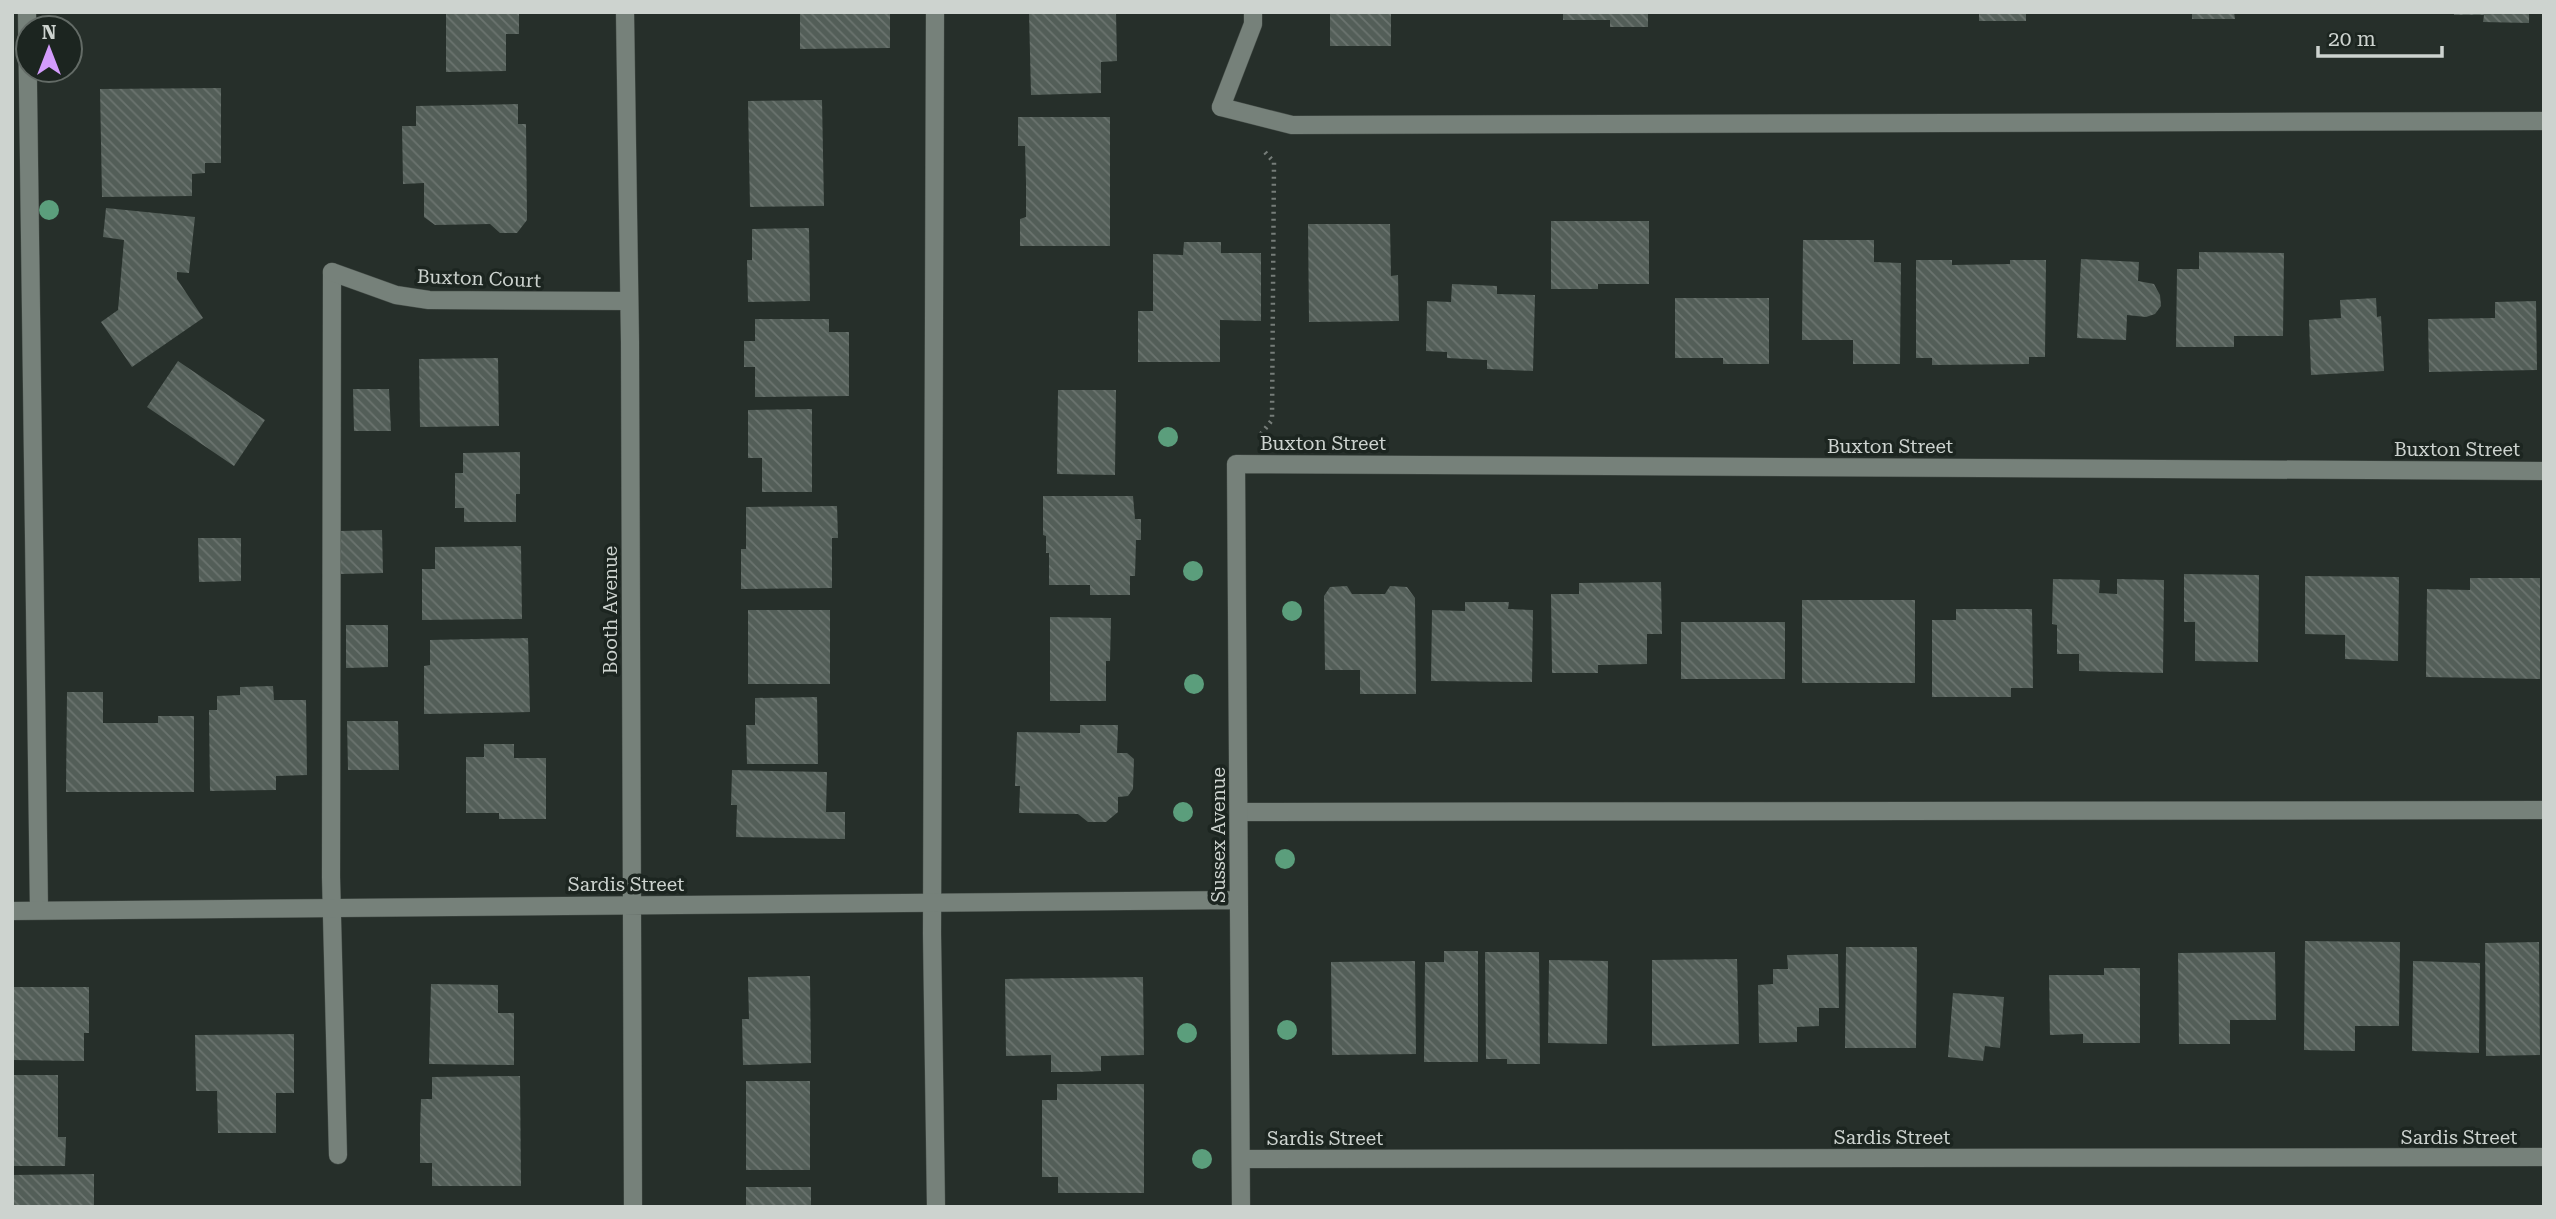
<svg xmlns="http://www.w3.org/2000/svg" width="2556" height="1219" viewBox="0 0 2556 1219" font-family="'Roboto Serif',serif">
<defs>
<pattern id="building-back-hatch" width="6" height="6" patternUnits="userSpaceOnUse" patternTransform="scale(1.75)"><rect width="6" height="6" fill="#535e58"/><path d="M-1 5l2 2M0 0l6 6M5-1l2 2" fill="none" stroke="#6b746f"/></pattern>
</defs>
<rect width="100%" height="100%" fill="#262f2a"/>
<path fill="url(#building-back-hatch)" d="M 446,12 L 519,12 L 519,34 L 506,34 L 506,71 L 446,72 Z
M 800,12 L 890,12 L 890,48 L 800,49 Z
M 1029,12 L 1116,12 L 1117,61 L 1101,62 L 1101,93 L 1031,95 Z
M 1330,12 L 1391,12 L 1391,46 L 1330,46 Z
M 1563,12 L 1648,12 L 1648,27 L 1610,27 L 1610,20 L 1563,20 Z
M 1979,12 L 2026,12 L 2026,21 L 1979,21 Z
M 2192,12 L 2234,12 L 2235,19 L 2192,19 Z
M 2454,12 L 2529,12 L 2529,23 L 2483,22 L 2484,15 L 2454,15 Z
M 221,88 L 221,163 L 205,163 L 205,173 L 192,174 L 192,196 L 102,197 L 100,89 Z
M 822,100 L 824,206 L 750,207 L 748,101 Z
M 518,104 L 518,124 L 526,124 L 527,220 L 517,233 L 500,233 L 490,224 L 435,225 L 424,217 L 424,183 L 403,184 L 402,126 L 416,126 L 416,106 Z
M 1018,117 L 1110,117 L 1110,246 L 1020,246 L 1020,219 L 1026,217 L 1026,183 L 1025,146 L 1018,146 Z
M 106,208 L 195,217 L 189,273 L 177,272 L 177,279 L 203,318 L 132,367 L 101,322 L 118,310 L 124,240 L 103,237 Z
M 1551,221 L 1649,221 L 1649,284 L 1598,284 L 1598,289 L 1551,289 Z
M 1308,224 L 1390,224 L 1391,276 L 1398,275 L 1399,321 L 1309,322 Z
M 809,228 L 810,301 L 748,302 L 747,260 L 752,260 L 752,229 Z
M 1803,240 L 1874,240 L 1874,262 L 1901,263 L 1900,364 L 1853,364 L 1853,340 L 1802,340 Z
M 1184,242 L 1221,242 L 1221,253 L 1261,253 L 1261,321 L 1220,320 L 1220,362 L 1138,362 L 1138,311 L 1153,311 L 1153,254 L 1183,255 Z
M 2199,252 L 2284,253 L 2283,336 L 2234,336 L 2234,347 L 2176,347 L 2177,269 L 2199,269 Z
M 2081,259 L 2139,262 L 2138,281 L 2154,284 L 2160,295 L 2161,306 L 2155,314 L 2146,317 L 2127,315 L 2126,340 L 2077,338 Z
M 1916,260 L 1952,260 L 1952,265 L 2010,264 L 2010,260 L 2046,260 L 2045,357 L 2029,357 L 2029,364 L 1932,365 L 1932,358 L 1916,358 Z
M 1452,284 L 1497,286 L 1497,294 L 1535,295 L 1533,371 L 1487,369 L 1487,360 L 1447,358 L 1447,352 L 1426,351 L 1427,301 L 1451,302 Z
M 1675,298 L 1769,298 L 1769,364 L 1723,364 L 1723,358 L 1675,358 Z
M 2376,298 L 2377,317 L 2381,316 L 2384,371 L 2311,375 L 2309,320 L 2341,318 L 2340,300 Z
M 2536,301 L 2537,370 L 2429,372 L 2428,319 L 2495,318 L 2495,302 Z
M 755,319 L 829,319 L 829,332 L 849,332 L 849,396 L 755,397 L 755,367 L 744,367 L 744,341 L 755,341 Z
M 498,358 L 499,426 L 420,427 L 419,359 Z
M 178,361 L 265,420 L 234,466 L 147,407 Z
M 353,389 L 389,389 L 391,431 L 354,431 Z
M 1058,390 L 1116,390 L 1115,475 L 1057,474 Z
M 812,409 L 812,492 L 762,492 L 762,458 L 748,458 L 748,410 Z
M 520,452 L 520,494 L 516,494 L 516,522 L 464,522 L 464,508 L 455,508 L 455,473 L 463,473 L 463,453 Z
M 1043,496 L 1133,496 L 1135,519 L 1141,519 L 1141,540 L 1136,540 L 1135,576 L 1130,576 L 1130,595 L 1090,595 L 1090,585 L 1049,585 L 1049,553 L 1046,553 L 1046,536 L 1043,535 Z
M 837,506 L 838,538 L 832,538 L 832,588 L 741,589 L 741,549 L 746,549 L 746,507 Z
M 382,530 L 383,573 L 340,574 L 340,531 Z
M 198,538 L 241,538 L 241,581 L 199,582 Z
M 521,546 L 522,619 L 422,620 L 422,569 L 435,569 L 435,547 Z
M 2184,574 L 2259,575 L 2258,662 L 2195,661 L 2195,622 L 2184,622 Z
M 2305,576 L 2399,577 L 2398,661 L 2345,659 L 2345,635 L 2305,634 Z
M 2470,578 L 2540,578 L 2540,679 L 2426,677 L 2427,589 L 2470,590 Z
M 2053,579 L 2100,580 L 2099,593 L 2117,594 L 2117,579 L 2164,580 L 2163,673 L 2079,671 L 2079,654 L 2057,654 L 2057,625 L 2052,624 Z
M 1661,582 L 1662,634 L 1647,634 L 1647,664 L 1598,665 L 1598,673 L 1552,673 L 1551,594 L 1579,594 L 1579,583 Z
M 1347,586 L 1352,594 L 1385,594 L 1390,586 L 1407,587 L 1415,598 L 1416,694 L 1360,694 L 1360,670 L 1325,670 L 1324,596 L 1330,587 Z
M 1802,600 L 1915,600 L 1915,683 L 1802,683 Z
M 1465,602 L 1509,602 L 1508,609 L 1533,610 L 1532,682 L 1431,681 L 1432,610 L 1465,611 Z
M 1956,609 L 2032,609 L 2033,688 L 2011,688 L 2011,697 L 1932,697 L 1932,620 L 1956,620 Z
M 748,610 L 830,610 L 830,684 L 748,684 Z
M 1050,617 L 1111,618 L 1110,661 L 1106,661 L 1106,701 L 1050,701 Z
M 1681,622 L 1785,622 L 1785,679 L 1681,679 Z
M 346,625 L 388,625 L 388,667 L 346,668 Z
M 528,638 L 530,712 L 424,714 L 424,666 L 430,665 L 430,640 Z
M 273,686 L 274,700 L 306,700 L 307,775 L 276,776 L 276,790 L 210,791 L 209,710 L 217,710 L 217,696 L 240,695 L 240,687 Z
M 67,692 L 103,692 L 103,723 L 158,723 L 158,716 L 194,716 L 194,792 L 66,792 Z
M 817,697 L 818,764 L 747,764 L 746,725 L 755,725 L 755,698 Z
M 347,721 L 398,721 L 399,770 L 348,770 Z
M 1080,725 L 1118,725 L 1117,753 L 1127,753 L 1134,759 L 1133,789 L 1128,796 L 1118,797 L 1118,812 L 1106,822 L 1088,822 L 1078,814 L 1019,813 L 1020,786 L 1015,786 L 1017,732 L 1080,733 Z
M 484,744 L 514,744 L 514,758 L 546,758 L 546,819 L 499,819 L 499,813 L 466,813 L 466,757 L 484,757 Z
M 732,770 L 827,772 L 826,812 L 845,812 L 845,839 L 736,837 L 737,805 L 731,805 Z
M 2305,941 L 2400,942 L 2399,1026 L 2355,1026 L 2355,1051 L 2304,1050 Z
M 2539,942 L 2540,1055 L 2486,1056 L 2485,943 Z
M 1846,947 L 1917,947 L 1916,1048 L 1845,1048 Z
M 1444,951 L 1478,951 L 1478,1062 L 1424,1062 L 1425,962 L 1444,962 Z
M 1485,952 L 1539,952 L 1540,1064 L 1507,1064 L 1507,1059 L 1486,1059 Z
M 2275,952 L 2276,1020 L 2230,1020 L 2230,1044 L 2179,1044 L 2178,953 Z
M 1838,954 L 1839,1008 L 1819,1008 L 1819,1026 L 1797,1027 L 1797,1042 L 1759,1043 L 1758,985 L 1773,984 L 1773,969 L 1788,969 L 1787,955 Z
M 1737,959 L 1739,1044 L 1652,1046 L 1652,960 Z
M 1549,960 L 1608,961 L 1607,1044 L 1548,1043 Z
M 1415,961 L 1416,1054 L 1332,1055 L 1331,962 Z
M 2413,961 L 2480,963 L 2479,1053 L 2412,1051 Z
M 2104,968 L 2140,968 L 2140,1043 L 2083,1043 L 2083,1034 L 2050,1035 L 2049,975 L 2104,975 Z
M 810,976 L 811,1063 L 743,1065 L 742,1019 L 749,1019 L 748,977 Z
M 1143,977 L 1144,1055 L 1101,1056 L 1101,1071 L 1078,1072 L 1051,1072 L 1051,1055 L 1006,1056 L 1005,979 Z
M 431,984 L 498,985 L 498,1013 L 514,1013 L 514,1065 L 429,1064 Z
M 12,987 L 89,987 L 89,1033 L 84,1033 L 84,1061 L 12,1060 Z
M 1953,993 L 2004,997 L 2000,1048 L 1985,1046 L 1983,1061 L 1948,1057 Z
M 294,1034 L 294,1093 L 276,1093 L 276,1133 L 218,1133 L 217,1091 L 196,1091 L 195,1035 Z
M 12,1075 L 58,1075 L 58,1137 L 66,1137 L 65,1166 L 12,1166 Z
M 520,1076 L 521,1186 L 432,1186 L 432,1163 L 420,1163 L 420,1130 L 421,1099 L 432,1099 L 432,1077 Z
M 746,1081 L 810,1081 L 810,1170 L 746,1170 Z
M 1057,1084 L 1144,1084 L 1144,1193 L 1058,1193 L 1058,1177 L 1042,1177 L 1042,1100 L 1057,1100 Z
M 94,1174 L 94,1207 L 12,1207 L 12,1175 Z
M 746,1187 L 811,1187 L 811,1207 L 746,1207 Z"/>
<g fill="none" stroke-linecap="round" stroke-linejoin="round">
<defs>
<path id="service" d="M 27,12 L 39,910
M 935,12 L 932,934 L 936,1207
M 1221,107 L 1292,125 L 2544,121
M 332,272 L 331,877 L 338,1155
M 1239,812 L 2544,810"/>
<path id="minor" d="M 625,12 L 630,342 L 633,1207
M 1221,107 L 1253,24 L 1253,12
M 332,272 L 396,295 L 429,300 L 629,301
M 12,911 L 1239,900
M 1241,1159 L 2544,1157
M 1241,1207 L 1236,464 L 2544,471"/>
</defs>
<use href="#service" stroke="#444c47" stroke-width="19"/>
<use href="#minor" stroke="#444c47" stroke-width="19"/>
<path stroke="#767d79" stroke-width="4.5" stroke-dasharray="2 5" stroke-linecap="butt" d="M 1261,434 L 1272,420 L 1274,162 L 1263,150"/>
<use href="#service" stroke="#76817a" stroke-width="18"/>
<use href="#minor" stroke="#76817a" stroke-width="18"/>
</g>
<g fill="#5b9e7c">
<circle cx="49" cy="210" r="10"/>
<circle cx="1168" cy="437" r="10"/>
<circle cx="1193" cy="571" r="10"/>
<circle cx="1292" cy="611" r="10"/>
<circle cx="1194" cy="684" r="10"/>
<circle cx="1183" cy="812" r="10"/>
<circle cx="1285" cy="859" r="10"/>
<circle cx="1287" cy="1030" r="10"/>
<circle cx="1187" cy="1033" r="10"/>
<circle cx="1202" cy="1159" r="10"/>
</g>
<g text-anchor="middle" stroke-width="7" stroke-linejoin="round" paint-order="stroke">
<g font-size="19" fill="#cdd3cf" stroke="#1c2520">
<text transform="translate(479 278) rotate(2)" y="7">Buxton Court</text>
<text x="1323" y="450">Buxton Street</text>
<text x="1890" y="453">Buxton Street</text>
<text x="2457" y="456">Buxton Street</text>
<text transform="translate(610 610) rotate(-90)" y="7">Booth Avenue</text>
<text transform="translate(1218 835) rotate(-90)" y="7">Sussex Avenue</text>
<text x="626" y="891">Sardis Street</text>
<text x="1892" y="1144">Sardis Street</text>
<text x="2459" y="1144">Sardis Street</text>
<text x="1325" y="1145">Sardis Street</text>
</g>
</g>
<rect width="2556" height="1219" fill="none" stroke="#cdd3cf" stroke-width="28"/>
<g transform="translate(49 49)"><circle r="33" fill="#1c2520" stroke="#636b66" stroke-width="2"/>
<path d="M0-5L12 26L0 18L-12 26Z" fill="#d39cfc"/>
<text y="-10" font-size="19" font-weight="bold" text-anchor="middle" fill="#cdd3cf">N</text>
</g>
<path d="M2318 46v10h124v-10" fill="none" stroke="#cdd3cf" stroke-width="3.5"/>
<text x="2328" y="46" font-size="21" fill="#cdd3cf" stroke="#1c2520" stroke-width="5" paint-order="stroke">20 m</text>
</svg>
